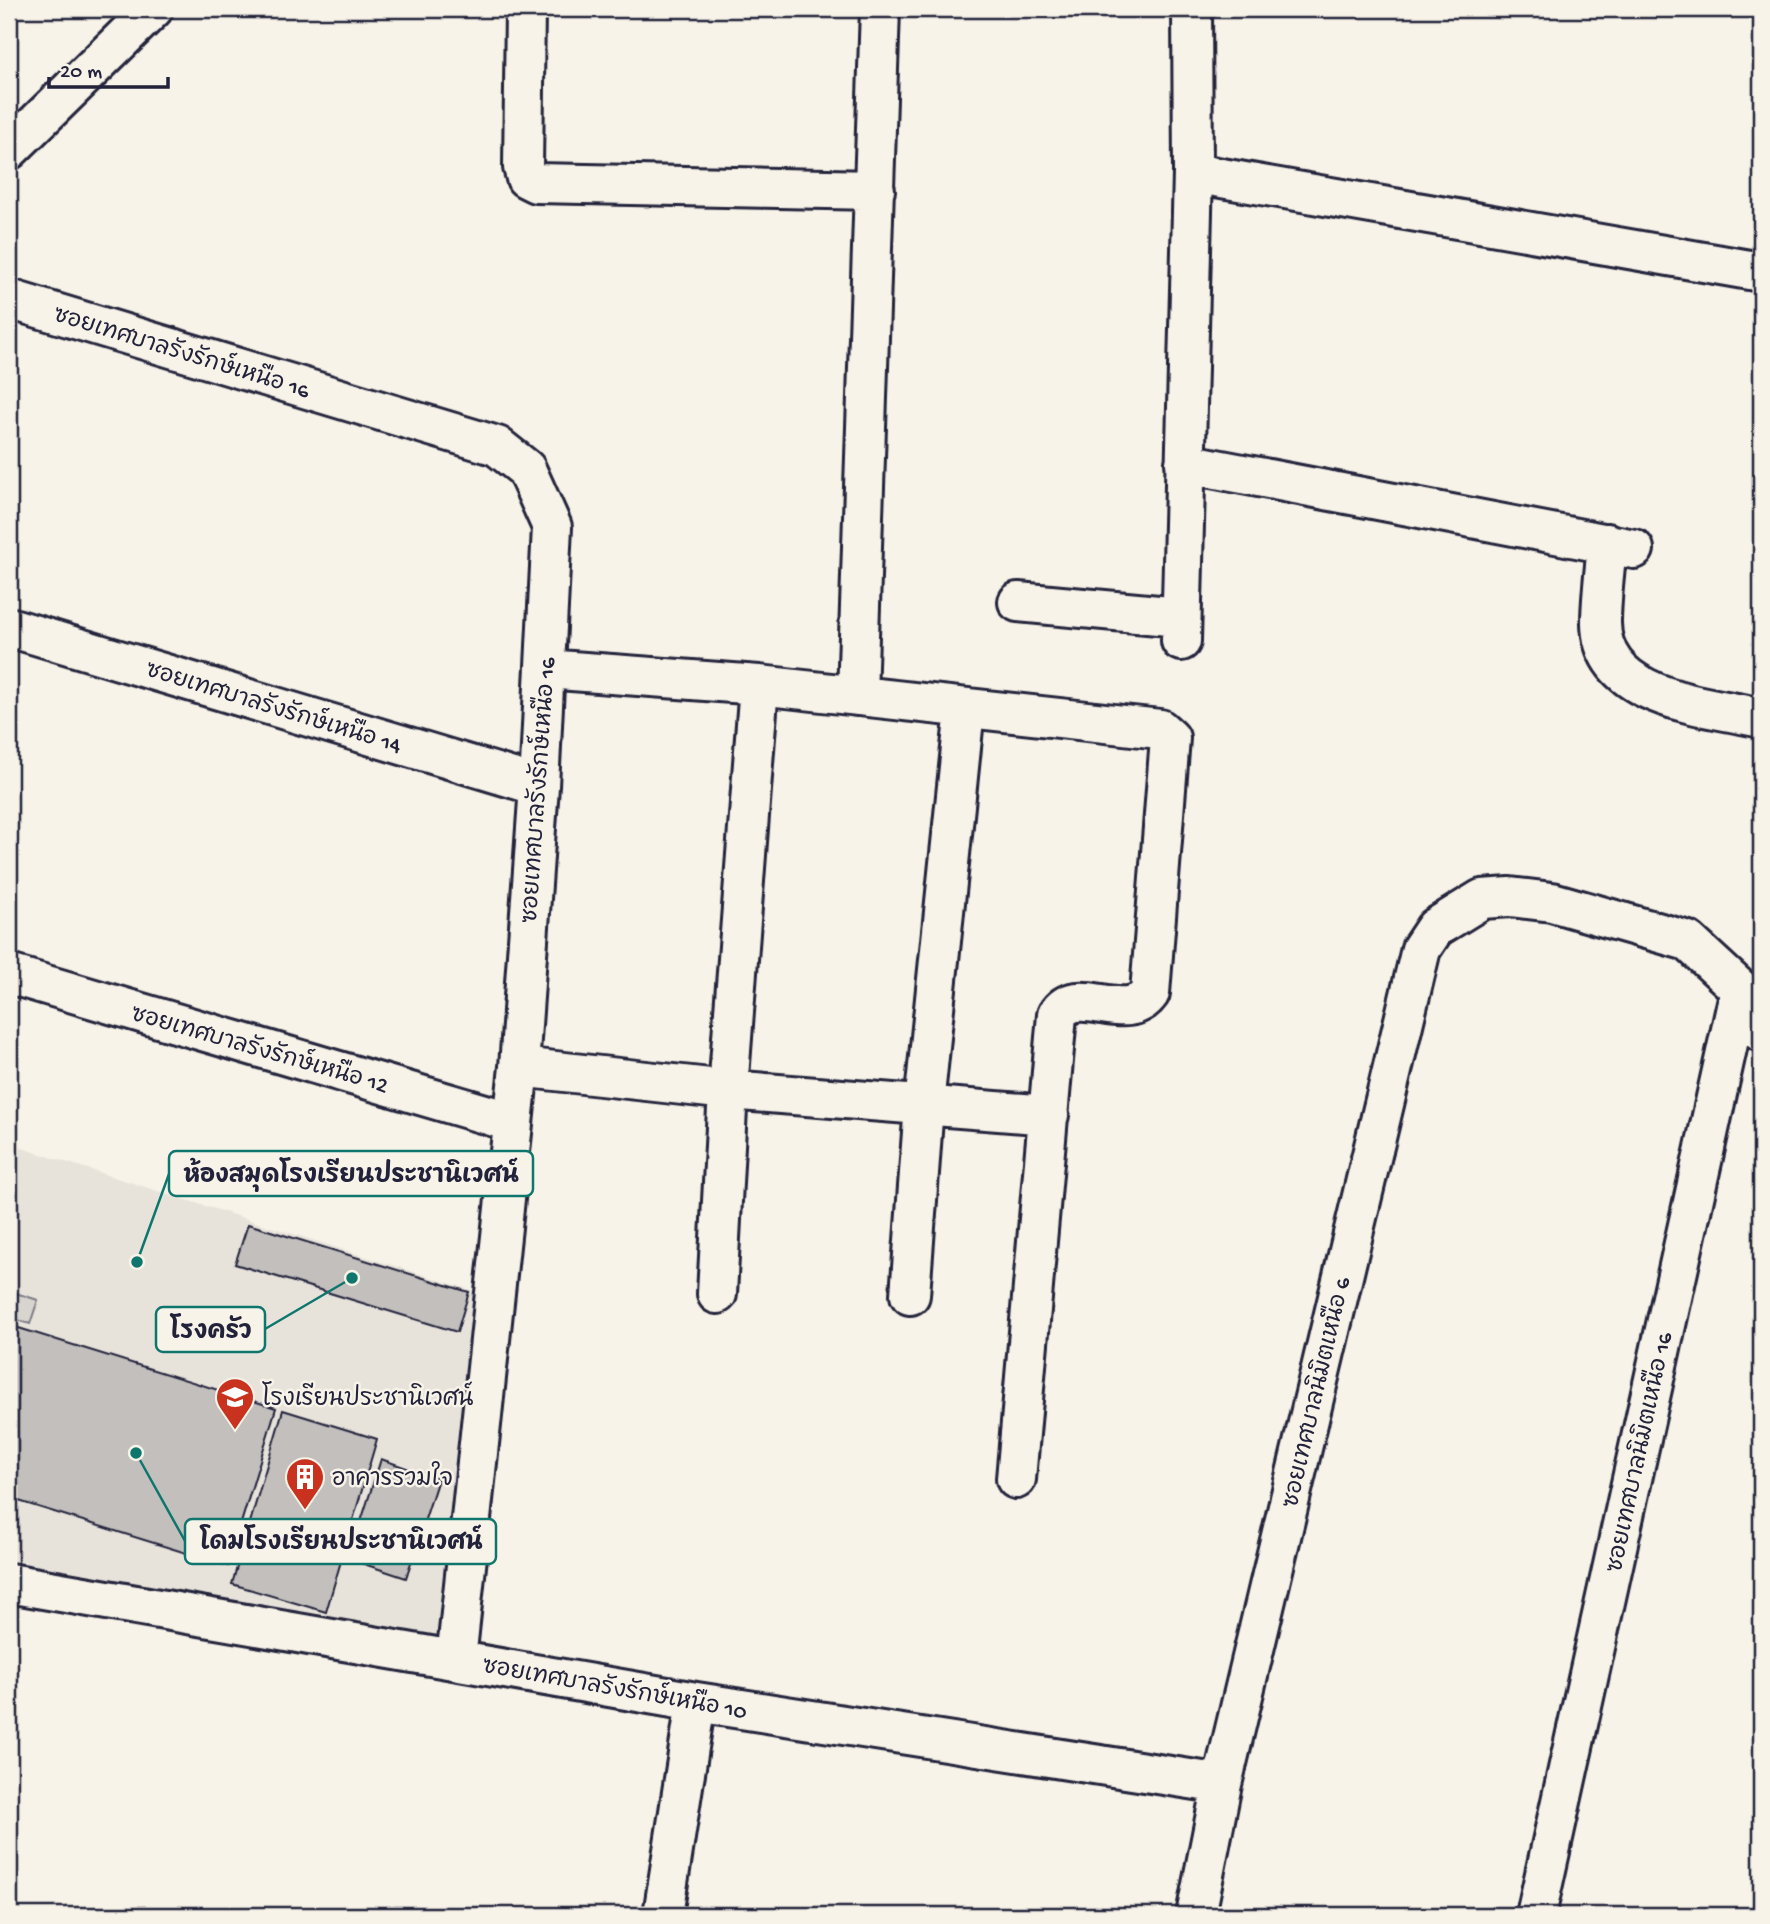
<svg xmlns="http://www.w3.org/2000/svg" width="1770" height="1924" viewBox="0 0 1770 1924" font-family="'Gochi Hand','Playpen Sans Thai',sans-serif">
<rect width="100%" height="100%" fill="#f7f3e8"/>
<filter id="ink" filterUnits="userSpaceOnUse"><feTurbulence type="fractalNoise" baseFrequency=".0143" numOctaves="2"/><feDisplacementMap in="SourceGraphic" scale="14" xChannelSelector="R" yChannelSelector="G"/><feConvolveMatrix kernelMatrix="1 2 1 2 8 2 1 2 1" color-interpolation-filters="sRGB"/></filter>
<g filter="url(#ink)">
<path fill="#e7e3db" d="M 9,1144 L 474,1291 L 441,1640 L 9,1571 Z"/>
<path fill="#d8d5cf" stroke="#7d7c85" stroke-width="2" d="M 9,1291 L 38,1300 L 30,1324 L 9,1317 Z"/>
<path fill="#c2bfbd" stroke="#22223b" stroke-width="2" d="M 248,1224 L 469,1292 L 457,1332 L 235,1264 Z
M 9,1325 L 276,1408 L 228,1566 L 9,1498 Z
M 283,1410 L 377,1439 L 326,1612 L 232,1584 Z
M 381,1459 L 438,1479 L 406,1578 L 349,1559 Z"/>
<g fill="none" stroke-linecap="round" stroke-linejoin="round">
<defs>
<path id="minor" d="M 525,9 L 523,167 L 526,178 L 536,183 L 875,190
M 9,150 L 153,9
M 1193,173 L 1761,272
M 9,299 L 497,446 L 526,469 L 552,527 L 539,786 L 519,1067 L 456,1660
M 1185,463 L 1634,549
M 1607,543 C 1605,570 1601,597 1601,623 C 1602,700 1705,705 1761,718
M 1018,602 L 1180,617
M 9,627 L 539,786
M 1181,641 L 1193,173 L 1192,9
M 545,669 L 759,685 L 1160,729 L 1170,738 L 1150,993 C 1126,1027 1077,981 1057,1015 L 1016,1479
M 857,696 L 880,9
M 9,974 L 512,1122
M 519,1067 L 728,1090 L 1049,1115
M 717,1294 L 728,1090 L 759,685
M 910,1295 L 924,1105 L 965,709
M 9,1583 L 696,1702 L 1222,1784
M 663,1915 L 696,1702
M 1196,1915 L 1222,1784 L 1421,949 L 1435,928 L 1482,899 L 1510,897 L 1552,902 L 1688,941 L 1740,989 L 1761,1032
M 1536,1915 L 1740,989"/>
</defs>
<use href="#minor" stroke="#22223b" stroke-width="44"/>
<use href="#minor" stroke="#f7f3e8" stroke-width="38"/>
</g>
</g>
<defs>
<symbol id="school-pin" viewBox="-11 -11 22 30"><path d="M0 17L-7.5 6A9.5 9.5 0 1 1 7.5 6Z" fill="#c8321e" stroke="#f7f3e8"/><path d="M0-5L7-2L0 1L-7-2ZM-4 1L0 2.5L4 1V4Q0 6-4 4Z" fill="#fff"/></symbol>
<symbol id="building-pin" viewBox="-11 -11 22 30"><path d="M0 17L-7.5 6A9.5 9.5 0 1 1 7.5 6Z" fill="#c8321e" stroke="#f7f3e8"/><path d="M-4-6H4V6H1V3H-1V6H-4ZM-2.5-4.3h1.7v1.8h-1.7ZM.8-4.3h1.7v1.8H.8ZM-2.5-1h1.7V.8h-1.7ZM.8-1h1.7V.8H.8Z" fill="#fff"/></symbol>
</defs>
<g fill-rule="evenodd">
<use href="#school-pin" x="213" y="1375" width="44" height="60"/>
<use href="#building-pin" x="283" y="1455" width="44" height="60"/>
</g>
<g text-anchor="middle" stroke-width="5" stroke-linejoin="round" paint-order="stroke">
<g font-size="23" fill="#22223b" stroke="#f7f3e8">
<text transform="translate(182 351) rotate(17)" y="8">ซอยเทศบาลรังรักษ์เหนือ 16</text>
<text transform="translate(274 706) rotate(17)" y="8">ซอยเทศบาลรังรักษ์เหนือ 14</text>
<text transform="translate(537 790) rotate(-86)" y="8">ซอยเทศบาลรังรักษ์เหนือ 16</text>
<text transform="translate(260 1048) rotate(16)" y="8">ซอยเทศบาลรังรักษ์เหนือ 12</text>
<text transform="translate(1315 1392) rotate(-77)" y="8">ซอยเทศบาลนิมิตเหนือ 6</text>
<text transform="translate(1638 1452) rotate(-78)" y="8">ซอยเทศบาลนิมิตเหนือ 16</text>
<text transform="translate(615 1687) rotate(10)" y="8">ซอยเทศบาลรังรักษ์เหนือ 10</text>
</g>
<g font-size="23" fill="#22223b" stroke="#f7f3e8" text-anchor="start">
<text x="262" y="1405">โรงเรียนประชานิเวศน์</text>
<text x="332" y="1485">อาคารรวมใจ</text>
</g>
</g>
<path fill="none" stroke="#0f766e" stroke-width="2.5" d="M137 1262L169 1174M352 1278L265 1329M136 1453L185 1541"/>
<g fill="#0f766e" stroke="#f7f3e8" stroke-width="2.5">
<circle cx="137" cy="1262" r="7"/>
<circle cx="352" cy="1278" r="7"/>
<circle cx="136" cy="1453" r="7"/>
</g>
<g fill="#f7f3e8" stroke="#0f766e" stroke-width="2.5">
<rect x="169" y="1151" width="364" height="45" rx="7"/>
<rect x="156" y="1307" width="109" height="45" rx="7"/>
<rect x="185" y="1519" width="311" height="45" rx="7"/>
</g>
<g font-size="24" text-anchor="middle" font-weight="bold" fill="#22223b">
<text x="351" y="1182">ห้องสมุดโรงเรียนประชานิเวศน์</text>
<text x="211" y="1338">โรงครัว</text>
<text x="341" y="1549">โดมโรงเรียนประชานิเวศน์</text>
</g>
<rect width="1770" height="1924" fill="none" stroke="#f7f3e8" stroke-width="35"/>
<rect x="18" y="18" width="1735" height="1889" fill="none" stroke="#22223b" stroke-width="2.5" filter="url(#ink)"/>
<path d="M49 77v10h119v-10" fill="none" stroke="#22223b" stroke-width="3.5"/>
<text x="60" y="77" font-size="21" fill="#22223b" stroke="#f7f3e8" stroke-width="5" paint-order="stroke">20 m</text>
</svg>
